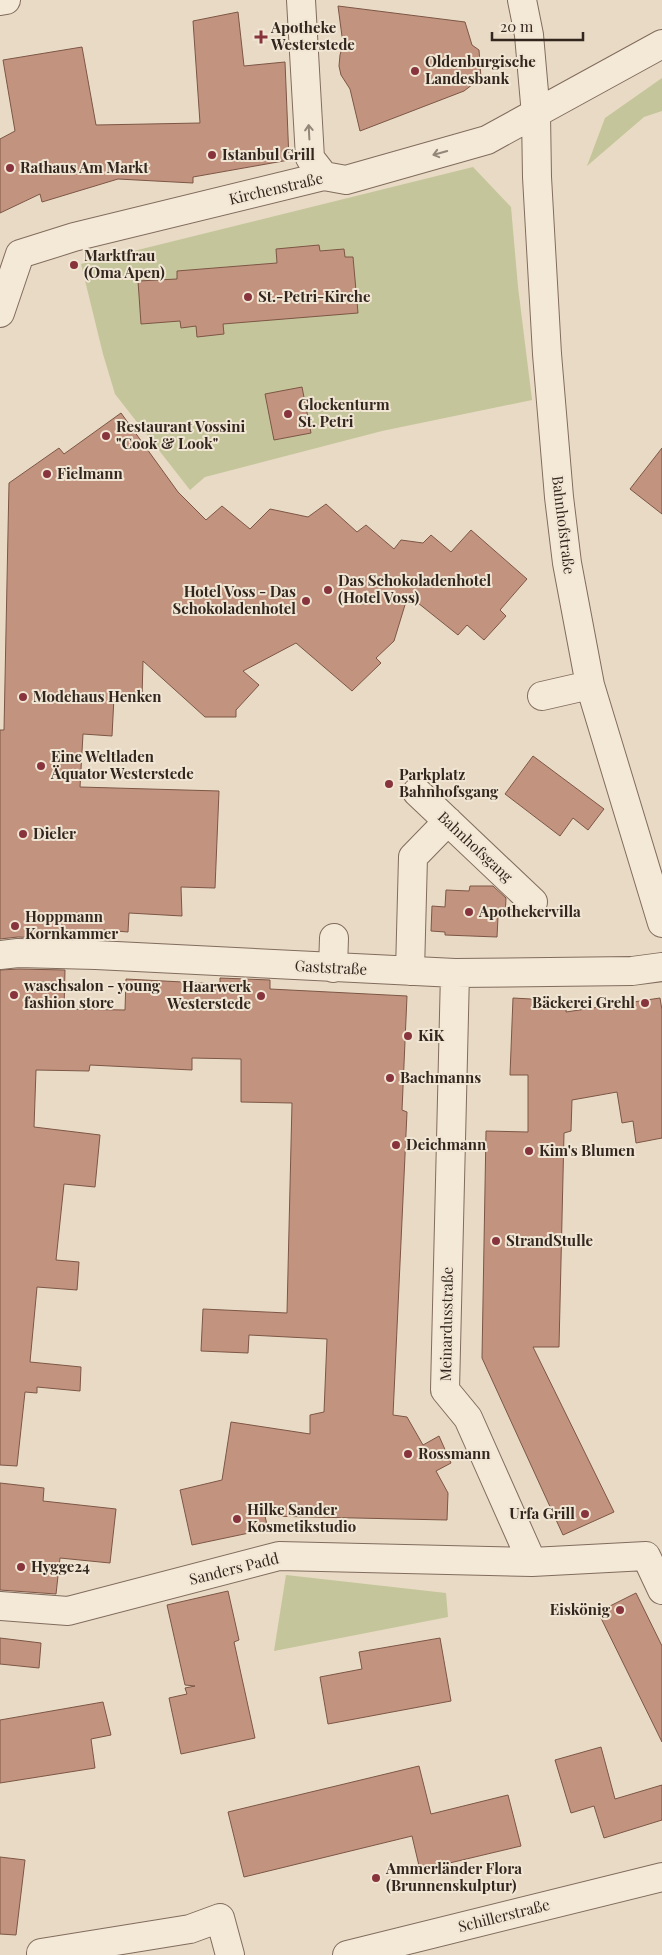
<svg xmlns="http://www.w3.org/2000/svg" width="662" height="1955" viewBox="0 0 662 1955" font-family="'Playfair Display',serif">
<rect width="100%" height="100%" fill="#e8dac4"/>
<path fill="#c4c59a" d="M 662,78 L 662,111 L 644,117 L 587,166 L 605,118 Z
M 473,167 L 511,207 L 518,287 L 532,400 L 382,431 L 205,477 L 190,490 L 115,394 L 103,354 L 81,264 Z
M 286,1575 L 446,1593 L 448,1617 L 274,1651 Z"/>
<path fill="#c2947f" stroke="#7d5646" d="M 338,6 L 465,22 L 472,45 L 479,50 L 481,78 L 464,91 L 360,131 L 350,89 L 341,75 L 339,66 L 340,55 L 343,44 Z
M 238,12 L 244,66 L 285,62 L 289,160 L 193,177 L 193,183 L 118,179 L 42,202 L 40,194 L 0,213 L 0,139 L 15,131 L 3,60 L 82,47 L 96,125 L 200,123 L 193,21 Z
M 319,245 L 320,251 L 344,249 L 345,257 L 353,257 L 358,313 L 223,324 L 224,334 L 197,337 L 196,326 L 181,328 L 180,321 L 141,324 L 138,281 L 177,279 L 177,271 L 277,263 L 276,249 Z
M 302,387 L 311,433 L 274,440 L 265,394 Z
M 121,413 L 178,492 L 206,520 L 222,506 L 250,529 L 270,509 L 308,517 L 326,504 L 357,532 L 366,525 L 394,549 L 401,540 L 423,543 L 431,535 L 451,552 L 471,530 L 527,579 L 500,610 L 506,616 L 484,640 L 467,625 L 458,635 L 408,595 L 394,641 L 376,658 L 381,663 L 352,691 L 296,643 L 243,671 L 259,685 L 236,710 L 236,717 L 205,717 L 143,661 L 142,697 L 114,697 L 112,736 L 83,734 L 80,787 L 219,791 L 215,888 L 181,887 L 182,916 L 129,913 L 128,932 L 104,930 L 104,935 L 65,933 L 65,939 L 18,937 L 0,939 L 0,730 L 4,730 L 9,483 L 59,448 L 64,454 Z
M 662,448 L 662,514 L 630,489 Z
M 533,756 L 604,809 L 588,830 L 573,818 L 560,836 L 505,794 Z
M 470,886 L 493,886 L 506,898 L 505,918 L 498,917 L 497,937 L 445,935 L 445,932 L 431,931 L 432,906 L 445,907 L 446,890 L 469,891 Z
M 19,969 L 65,970 L 64,1009 L 125,1010 L 126,979 L 220,984 L 220,978 L 270,980 L 270,989 L 407,996 L 402,1110 L 407,1112 L 393,1415 L 407,1417 L 423,1445 L 439,1436 L 451,1463 L 436,1471 L 448,1493 L 447,1520 L 265,1516 L 268,1529 L 192,1545 L 180,1490 L 222,1480 L 231,1422 L 310,1434 L 310,1415 L 324,1412 L 327,1339 L 249,1335 L 248,1353 L 201,1351 L 203,1309 L 287,1313 L 292,1103 L 241,1102 L 241,1059 L 192,1058 L 192,1070 L 90,1065 L 89,1071 L 36,1070 L 34,1127 L 100,1135 L 95,1187 L 64,1184 L 56,1260 L 79,1262 L 77,1290 L 37,1287 L 30,1362 L 81,1367 L 80,1391 L 37,1387 L 37,1393 L 25,1392 L 17,1466 L 0,1465 L 0,970 Z
M 513,998 L 567,1001 L 566,1012 L 660,998 L 662,1010 L 662,1138 L 636,1143 L 633,1121 L 622,1123 L 617,1092 L 572,1100 L 571,1131 L 564,1133 L 559,1347 L 533,1347 L 614,1512 L 563,1535 L 482,1358 L 486,1131 L 528,1132 L 528,1075 L 510,1075 Z
M 0,1483 L 44,1488 L 43,1501 L 116,1509 L 110,1563 L 60,1558 L 56,1594 L 0,1590 Z
M 228,1591 L 239,1640 L 234,1642 L 255,1738 L 181,1754 L 169,1698 L 187,1694 L 185,1688 L 195,1686 L 185,1685 L 167,1605 Z
M 636,1593 L 662,1646 L 662,1742 L 598,1612 Z
M 0,1638 L 41,1643 L 39,1668 L 0,1664 Z
M 440,1638 L 451,1701 L 328,1724 L 320,1677 L 362,1669 L 359,1652 Z
M 103,1702 L 111,1735 L 91,1739 L 95,1768 L 0,1783 L 0,1720 Z
M 601,1747 L 615,1799 L 662,1785 L 662,1820 L 604,1838 L 594,1806 L 571,1813 L 555,1760 Z
M 419,1766 L 431,1814 L 508,1795 L 521,1846 L 420,1870 L 412,1836 L 244,1877 L 228,1812 Z
M 0,1857 L 25,1860 L 16,1935 L 0,1934 Z"/>
<g fill="none" stroke-linecap="round" stroke-linejoin="round">
<defs>
<path id="minor" d="M 301,0 L 310,158 L 324,176
M 522,0 L 529,35 L 536,115 L 537,177 L 547,354 L 559,497 L 567,563 L 590,685 L 662,923
M 0,1 L 6,0
M 0,313 L 20,254 L 74,237 L 324,176 L 346,180 L 487,140 L 662,44
M 542,696 L 590,685
M 417,792 L 533,902
M 0,955 L 18,953 L 96,955 L 455,973 L 632,971 L 662,967
M 333,968 L 334,938
M 410,971 L 413,857 L 448,821
M 455,973 L 445,1390 L 468,1418 L 532,1562 L 646,1556 L 662,1590
M 0,1606 L 68,1611 L 279,1556 L 532,1562
M 41,1953 L 190,1929 L 220,1918 L 230,1955
M 347,1955 L 662,1877"/>
</defs>
<use href="#minor" stroke="#816c5d" stroke-width="30"/>
<use href="#minor" stroke="#f4e8d6" stroke-width="28"/>
</g>
<defs><path id="oneway-shaft" d="M-6 0H5M1.5-3L5.5 0L1.5 3" fill="none" stroke-width="1.6" stroke-linecap="round" stroke-linejoin="round" transform="scale(1.25)"/></defs>
<g stroke="#93877a">
<use href="#oneway-shaft" transform="translate(309 132) rotate(-93)"/>
<use href="#oneway-shaft" transform="translate(440 153) rotate(164)"/>
</g>
<g fill="#88343d" stroke="#f1e5d3" stroke-width="2">
<path d="M258.5 29.5h5v5h5v5h-5v5h-5v-5h-5v-5h5z"/>
<circle cx="415" cy="71" r="5"/>
<circle cx="212" cy="155" r="5"/>
<circle cx="10" cy="168" r="5"/>
<circle cx="74" cy="265" r="5"/>
<circle cx="248" cy="297" r="5"/>
<circle cx="288" cy="414" r="5"/>
<circle cx="106" cy="436" r="5"/>
<circle cx="47" cy="474" r="5"/>
<circle cx="328" cy="590" r="5"/>
<circle cx="306" cy="601" r="5"/>
<circle cx="23" cy="697" r="5"/>
<circle cx="41" cy="766" r="5"/>
<circle cx="389" cy="784" r="5"/>
<circle cx="23" cy="834" r="5"/>
<circle cx="469" cy="912" r="5"/>
<circle cx="15" cy="926" r="5"/>
<circle cx="14" cy="995" r="5"/>
<circle cx="261" cy="996" r="5"/>
<circle cx="645" cy="1003" r="5"/>
<circle cx="408" cy="1036" r="5"/>
<circle cx="390" cy="1078" r="5"/>
<circle cx="396" cy="1145" r="5"/>
<circle cx="529" cy="1151" r="5"/>
<circle cx="496" cy="1241" r="5"/>
<circle cx="408" cy="1454" r="5"/>
<circle cx="585" cy="1514" r="5"/>
<circle cx="237" cy="1519" r="5"/>
<circle cx="21" cy="1567" r="5"/>
<circle cx="620" cy="1610" r="5"/>
<circle cx="376" cy="1878" r="5"/>
</g>
<g text-anchor="middle" stroke-width="4" stroke-linejoin="round" paint-order="stroke">
<g font-size="15" font-weight="bold" fill="#32261f" stroke="#f1e5d3" text-anchor="start">
<text x="271" y="33">Apotheke<tspan x="271" dy="17">Westerstede</tspan></text>
<text x="425" y="67">Oldenburgische<tspan x="425" dy="17">Landesbank</tspan></text>
<text x="222" y="160">Istanbul Grill</text>
<text x="20" y="173">Rathaus Am Markt</text>
<text x="84" y="261">Marktfrau<tspan x="84" dy="17">(Oma Apen)</tspan></text>
<text x="258" y="302">St.-Petri-Kirche</text>
<text x="298" y="410">Glockenturm<tspan x="298" dy="17">St. Petri</tspan></text>
<text x="116" y="432">Restaurant Vossini<tspan x="116" dy="17">"Cook &amp; Look"</tspan></text>
<text x="57" y="479">Fielmann</text>
<text x="338" y="586">Das Schokoladenhotel<tspan x="338" dy="17">(Hotel Voss)</tspan></text>
<text x="296" y="597" text-anchor="end">Hotel Voss - Das<tspan x="296" dy="17">Schokoladenhotel</tspan></text>
<text x="33" y="702">Modehaus Henken</text>
<text x="51" y="762">Eine Weltladen<tspan x="51" dy="17">Äquator Westerstede</tspan></text>
<text x="399" y="780">Parkplatz<tspan x="399" dy="17">Bahnhofsgang</tspan></text>
<text x="33" y="839">Dieler</text>
<text x="479" y="917">Apothekervilla</text>
<text x="25" y="922">Hoppmann<tspan x="25" dy="17">Kornkammer</tspan></text>
<text x="24" y="991">waschsalon - young<tspan x="24" dy="17">fashion store</tspan></text>
<text x="251" y="992" text-anchor="end">Haarwerk<tspan x="251" dy="17">Westerstede</tspan></text>
<text x="635" y="1008" text-anchor="end">Bäckerei Grehl</text>
<text x="418" y="1041">KiK</text>
<text x="400" y="1083">Bachmanns</text>
<text x="406" y="1150">Deichmann</text>
<text x="539" y="1156">Kim's Blumen</text>
<text x="506" y="1246">StrandStulle</text>
<text x="418" y="1459">Rossmann</text>
<text x="247" y="1515">Hilke Sander<tspan x="247" dy="17">Kosmetikstudio</tspan></text>
<text x="575" y="1519" text-anchor="end">Urfa Grill</text>
<text x="31" y="1572">Hygge24</text>
<text x="610" y="1615" text-anchor="end">Eiskönig</text>
<text x="386" y="1874">Ammerländer Flora<tspan x="386" dy="17">(Brunnenskulptur)</tspan></text>
</g>
<g font-size="15" fill="#32261f" stroke="#f1e5d3">
<text transform="translate(276 189) rotate(-13)" y="5">Kirchenstraße</text>
<text transform="translate(563 525) rotate(83)" y="5">Bahnhofstraße</text>
<text transform="translate(475 847) rotate(43)" y="5">Bahnhofsgang</text>
<text transform="translate(331 968) rotate(3)" y="5">Gaststraße</text>
<text transform="translate(447 1324) rotate(-89)" y="5">Meinardusstraße</text>
<text transform="translate(234 1569) rotate(-14)" y="5">Sanders Padd</text>
<text transform="translate(504 1916) rotate(-14)" y="5">Schillerstraße</text>
</g>
</g>
<path d="M492 32v8h91v-8" fill="none" stroke="#32261f" stroke-width="2.5"/>
<text x="500" y="32" font-size="15" fill="#32261f" stroke="#f1e5d3" stroke-width="4" paint-order="stroke">20 m</text>
</svg>
